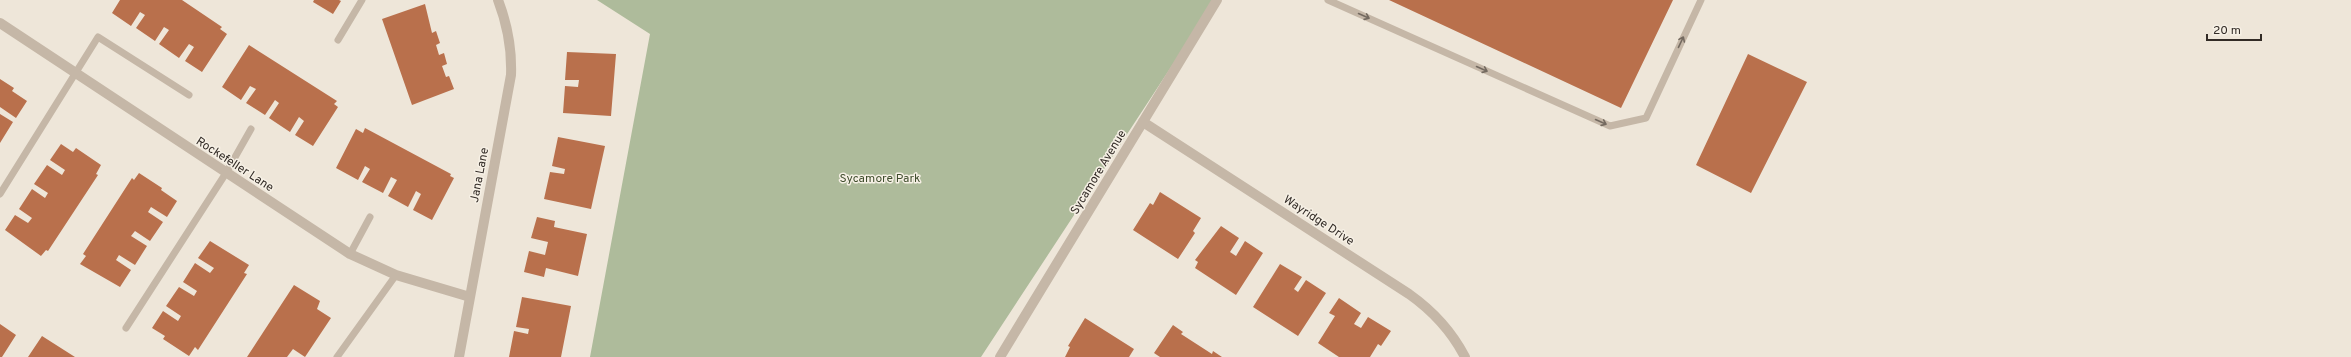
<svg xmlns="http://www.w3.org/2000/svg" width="2351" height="357" viewBox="0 0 2351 357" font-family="Overpass,sans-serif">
<rect width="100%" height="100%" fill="#eee6d9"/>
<path fill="#aebb9b" d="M 597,0 L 1215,0 L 981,357 L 590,357 L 650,34 Z"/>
<path fill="#b9704c" d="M 120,0 L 182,0 L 222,27 L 220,29 L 227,34 L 202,72 L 185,61 L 194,47 L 189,44 L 179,58 L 159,44 L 169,30 L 164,27 L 155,41 L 136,28 L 145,15 L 140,12 L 131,26 L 112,13 Z
M 314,0 L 339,0 L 341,1 L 333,14 L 313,2 Z
M 1389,0 L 1673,0 L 1621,108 Z
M 425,4 L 432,33 L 436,31 L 440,43 L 436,45 L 439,55 L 444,53 L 447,64 L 442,66 L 446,77 L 449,76 L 454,89 L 412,105 L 382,19 Z
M 249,45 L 337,101 L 334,104 L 338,107 L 313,146 L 295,135 L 304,121 L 299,117 L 290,132 L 269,118 L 279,103 L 275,100 L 265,115 L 246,103 L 256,89 L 250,86 L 241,100 L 222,87 Z
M 567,52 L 616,54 L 611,116 L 563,113 L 565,86 L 578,87 L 579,80 L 565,80 Z
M 1748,54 L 1807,82 L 1751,193 L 1696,165 Z
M 0,79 L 14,88 L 12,91 L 27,101 L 16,118 L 0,107 Z
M 0,114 L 13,122 L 0,143 Z
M 365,128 L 451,174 L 450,176 L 454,178 L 432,220 L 413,210 L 421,194 L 416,191 L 408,207 L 388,196 L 397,180 L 391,177 L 383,193 L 362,182 L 370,169 L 365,166 L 358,180 L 336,168 L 356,129 L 363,133 Z
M 558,137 L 605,146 L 591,209 L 544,199 L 550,172 L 564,174 L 565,169 L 552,166 Z
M 61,144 L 73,152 L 76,148 L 101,165 L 96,174 L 98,175 L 48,251 L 46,250 L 41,256 L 5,230 L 15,215 L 28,223 L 32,218 L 19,209 L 32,189 L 45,198 L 48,193 L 34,184 L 47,165 L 62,175 L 65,170 L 50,160 Z
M 139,173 L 162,188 L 161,190 L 177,201 L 167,217 L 151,207 L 148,212 L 163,222 L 150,241 L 135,231 L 131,236 L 147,246 L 135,265 L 119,255 L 116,260 L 131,270 L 120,287 L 80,264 L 86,256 L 83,254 L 132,178 L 134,180 Z
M 1160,192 L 1201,218 L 1193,231 L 1195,233 L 1178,259 L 1133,230 L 1150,203 L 1153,205 Z
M 537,217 L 555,221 L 554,227 L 587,234 L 578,276 L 546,268 L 544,277 L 524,272 L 529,251 L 545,255 L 548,242 L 531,238 Z
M 1221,226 L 1239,238 L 1230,252 L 1236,256 L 1245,241 L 1263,253 L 1236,295 L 1195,268 L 1198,262 L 1195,260 Z
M 210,241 L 249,265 L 244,273 L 247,274 L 198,350 L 195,347 L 189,356 L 163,339 L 165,336 L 152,328 L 163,311 L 178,321 L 181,316 L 166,306 L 179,287 L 194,296 L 197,291 L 183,282 L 195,263 L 210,273 L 214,268 L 198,258 Z
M 1280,264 L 1302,277 L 1294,289 L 1298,292 L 1306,280 L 1326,293 L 1298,336 L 1253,307 Z
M 294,285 L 320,301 L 317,309 L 331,318 L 305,357 L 293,349 L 287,357 L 247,357 Z
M 522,297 L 571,306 L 561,357 L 509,357 L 514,331 L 528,334 L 529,329 L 516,327 Z
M 1339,298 L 1361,313 L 1354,324 L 1361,328 L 1368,317 L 1391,331 L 1381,346 L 1378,344 L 1370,357 L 1339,357 L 1318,343 L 1335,316 L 1329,313 Z
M 1085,318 L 1134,349 L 1129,357 L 1065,357 L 1070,347 L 1068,346 Z
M 0,324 L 16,335 L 2,357 L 0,357 Z
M 1173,325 L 1183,332 L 1181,334 L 1212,354 L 1213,351 L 1222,357 L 1160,357 L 1154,353 Z
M 42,336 L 75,357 L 28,357 Z"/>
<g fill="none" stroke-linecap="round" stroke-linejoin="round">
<path stroke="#c5b7a7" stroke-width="7" d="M 1328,0 L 1610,126 L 1646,118 L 1701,0
M 338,40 L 362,0
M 0,194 L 98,37 L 189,95
M 350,254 L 370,217
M 126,328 L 226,173 L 251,129
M 337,357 L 396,275"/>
<path stroke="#c5b7a7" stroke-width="10" d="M 0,23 L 350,254 L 396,275 L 470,297
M 1143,122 L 1409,294 C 1433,311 1451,330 1465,357
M 459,357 L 511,75 C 512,48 508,26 498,0"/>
<path stroke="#c5b7a7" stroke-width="10" d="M 1000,357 L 1217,0"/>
</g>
<defs><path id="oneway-shaft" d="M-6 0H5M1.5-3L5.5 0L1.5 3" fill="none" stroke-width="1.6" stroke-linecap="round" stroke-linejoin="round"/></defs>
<g stroke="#746a60">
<use href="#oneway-shaft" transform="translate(1364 16) rotate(24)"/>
<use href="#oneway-shaft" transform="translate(1681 42) rotate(-65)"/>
<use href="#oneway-shaft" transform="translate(1482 69) rotate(24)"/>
<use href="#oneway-shaft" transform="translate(1601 122) rotate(24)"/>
</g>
<g text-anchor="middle" stroke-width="3" stroke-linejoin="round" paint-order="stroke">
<g font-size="12" fill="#322b26" stroke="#f6f0e5">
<text transform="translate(235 164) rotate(33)" y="4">Rockefeller Lane</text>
<text transform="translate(1098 172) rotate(-59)" y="4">Sycamore Avenue</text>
<text transform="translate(479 175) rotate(-79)" y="4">Jana Lane</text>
<text transform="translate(1319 220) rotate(33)" y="4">Wayridge Drive</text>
</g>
<g font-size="12" fill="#3f4d2d" stroke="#f6f0e5">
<text x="880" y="182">Sycamore Park</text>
</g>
</g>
<path d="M2207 34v6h54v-6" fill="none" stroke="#322b26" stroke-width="2"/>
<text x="2213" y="34" font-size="12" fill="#322b26" stroke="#f6f0e5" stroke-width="3" paint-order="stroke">20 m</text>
</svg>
